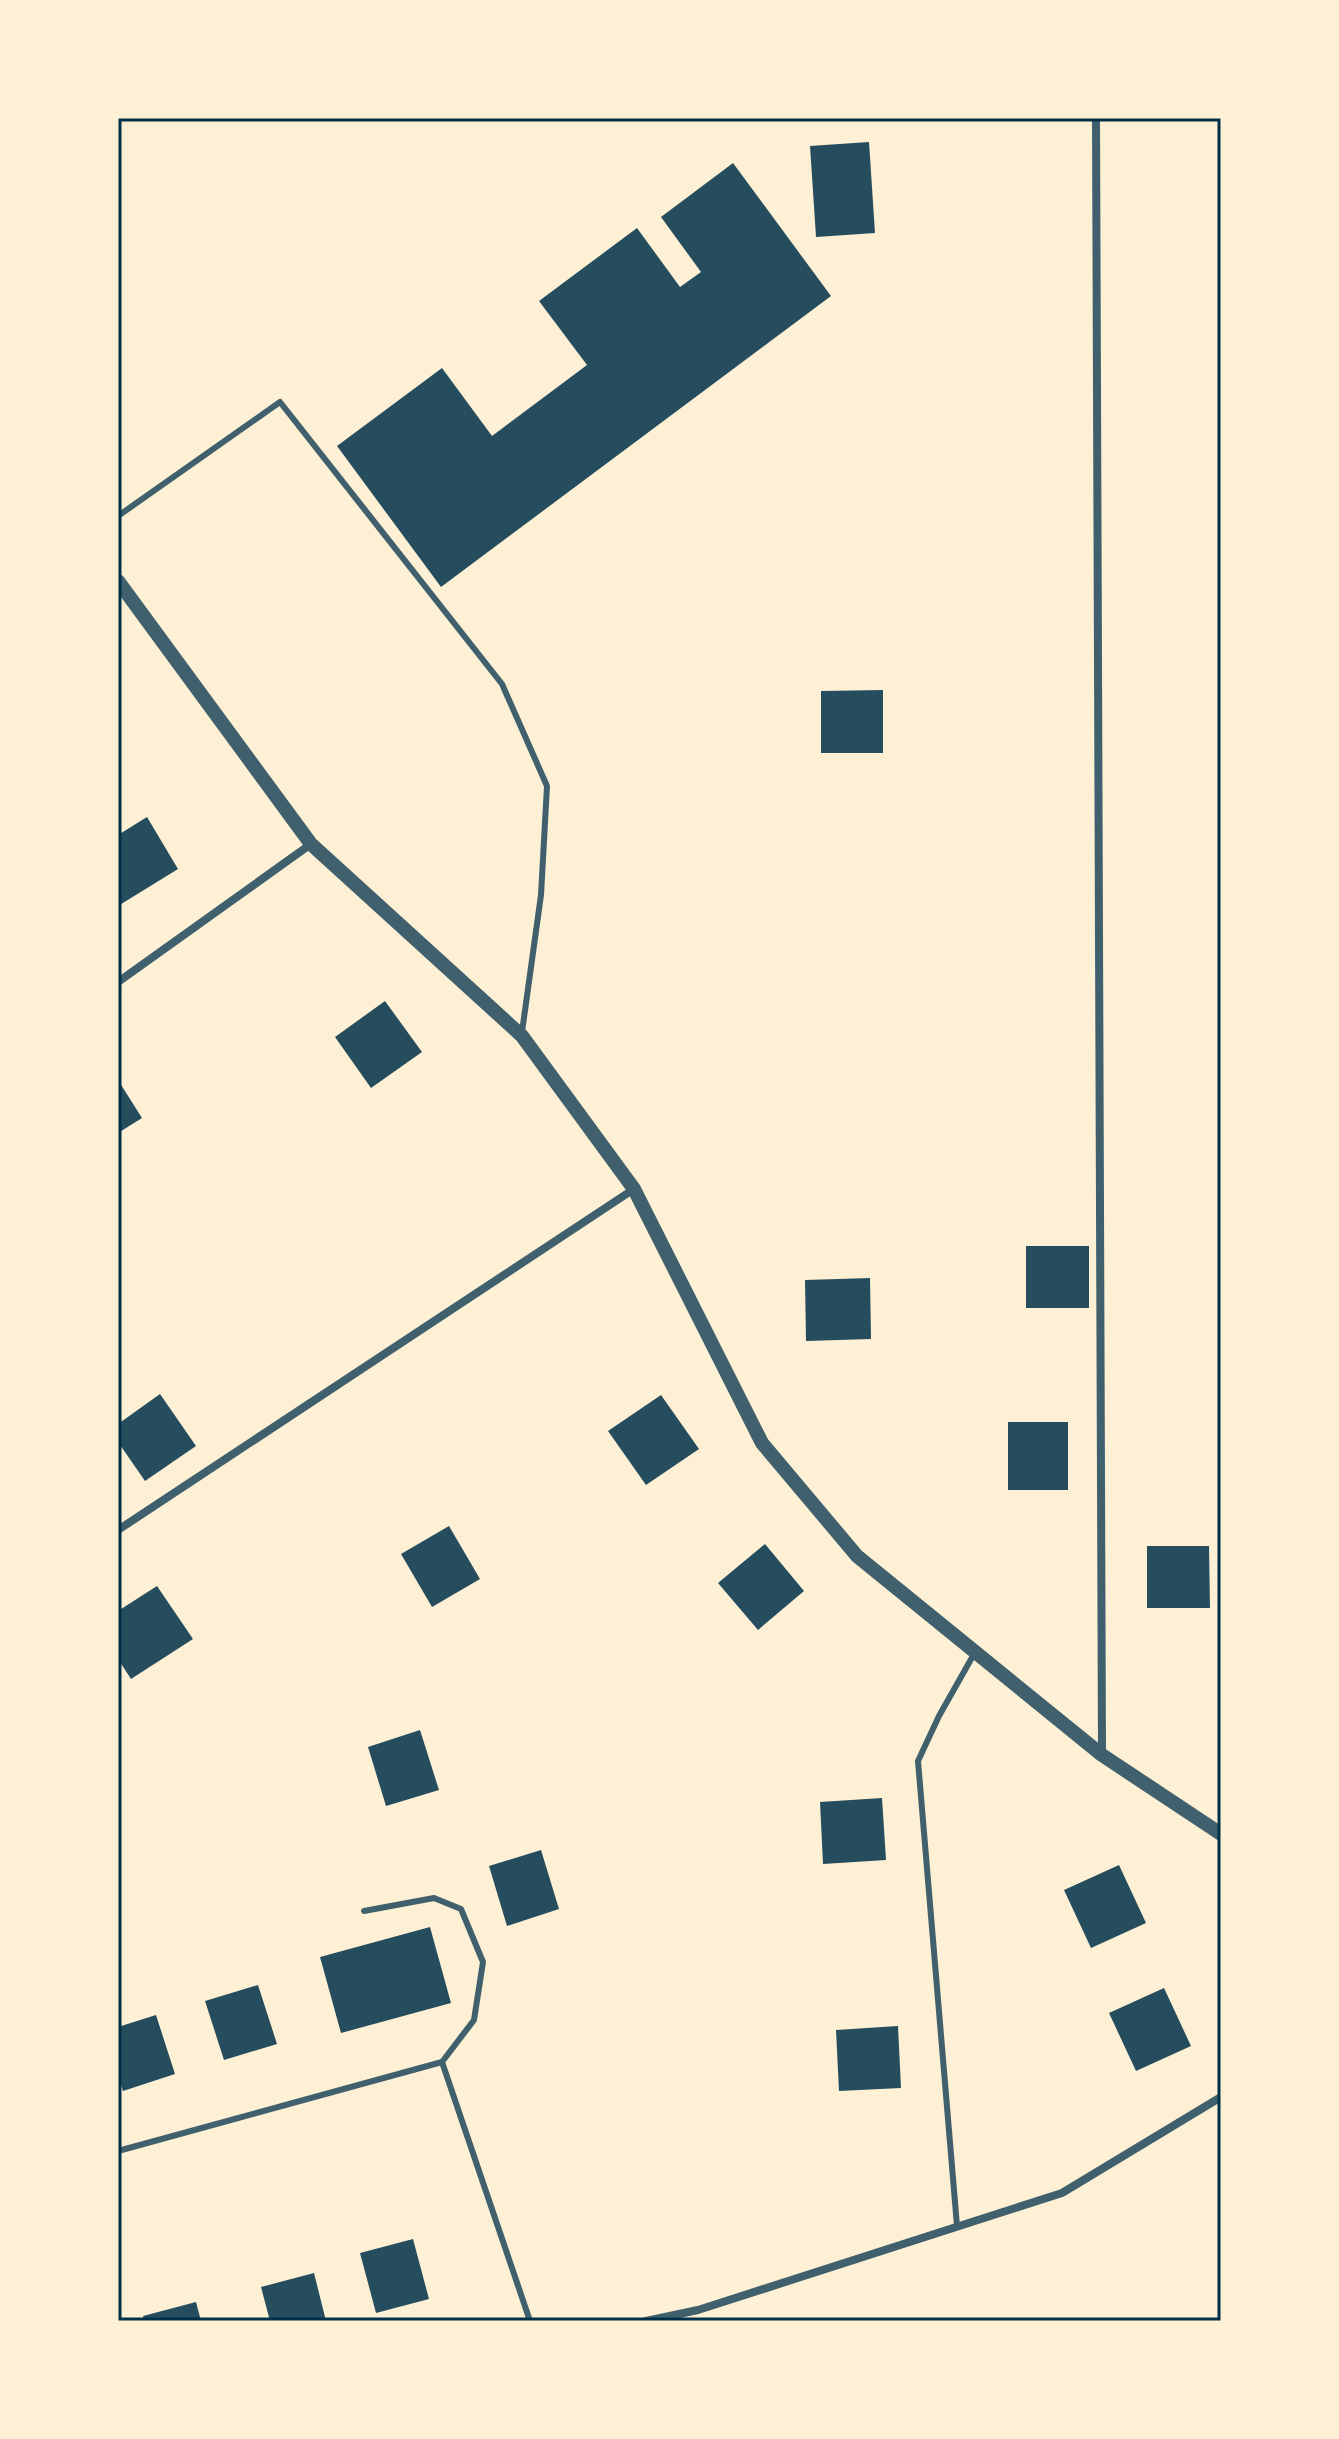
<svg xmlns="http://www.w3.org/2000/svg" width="1339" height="2439" viewBox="0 0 1339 2439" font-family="'Source Sans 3',sans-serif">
<rect width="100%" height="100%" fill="#fdf0d5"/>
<path fill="#264d5e" d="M 869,142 L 875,233 L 816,237 L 810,146 Z
M 733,163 L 831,296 L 441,587 L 337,446 L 442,368 L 492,436 L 587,365 L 539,301 L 637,228 L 680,287 L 701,272 L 661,217 Z
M 883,690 L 883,753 L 821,753 L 821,691 Z
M 147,817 L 178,869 L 118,906 L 118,835 Z
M 385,1001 L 422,1052 L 371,1088 L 335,1037 Z
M 118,1080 L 142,1118 L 118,1133 Z
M 1026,1246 L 1089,1246 L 1089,1308 L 1026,1308 Z
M 870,1278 L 871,1339 L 806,1341 L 805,1280 Z
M 160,1394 L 196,1446 L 145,1481 L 118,1442 L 118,1424 Z
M 661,1395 L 699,1449 L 646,1485 L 608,1431 Z
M 1008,1422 L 1068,1422 L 1068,1490 L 1008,1490 Z
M 449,1526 L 480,1579 L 432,1607 L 401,1554 Z
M 765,1544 L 804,1591 L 758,1630 L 718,1583 Z
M 1147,1546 L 1209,1546 L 1210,1608 L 1147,1608 Z
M 157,1586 L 193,1639 L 131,1679 L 118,1659 L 118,1611 Z
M 420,1730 L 439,1790 L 386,1806 L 368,1747 Z
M 882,1798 L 886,1860 L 823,1864 L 820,1802 Z
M 541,1850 L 559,1909 L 507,1926 L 489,1866 Z
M 1119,1865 L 1146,1923 L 1091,1948 L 1064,1890 Z
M 430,1927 L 451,2003 L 341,2033 L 320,1957 Z
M 258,1985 L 277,2044 L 224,2060 L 205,2001 Z
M 1164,1988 L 1191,2046 L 1136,2071 L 1109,2013 Z
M 156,2015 L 175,2074 L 123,2091 L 118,2076 L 118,2027 Z
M 898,2026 L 901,2088 L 839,2091 L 836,2030 Z
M 413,2239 L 429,2299 L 376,2313 L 360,2253 Z
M 314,2273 L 326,2321 L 270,2321 L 261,2287 Z
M 196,2302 L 201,2321 L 144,2321 L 143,2316 Z"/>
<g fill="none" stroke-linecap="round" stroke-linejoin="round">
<path stroke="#3f606c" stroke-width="6" d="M 118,516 L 280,402 L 502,684 L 547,786 L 541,895 L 522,1032
M 364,1911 L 434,1898 L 461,1909 L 483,1962 L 474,2020 L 442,2062
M 118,2151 L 442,2062 L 530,2321
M 957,2226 L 918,1761 L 939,1716 L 974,1654"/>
<path stroke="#3f606c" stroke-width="8" d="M 1096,118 L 1102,1754
M 118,982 L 311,844
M 118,1530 L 634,1189
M 646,2321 L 698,2310 L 1062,2193 L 1221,2097"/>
<path stroke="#3f606c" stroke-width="14" d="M 118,581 L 311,844 L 522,1036 L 634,1189 L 762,1443 L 857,1556 L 1102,1755 L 1221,1834"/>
</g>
<rect width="1339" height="2439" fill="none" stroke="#fdf0d5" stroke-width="240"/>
<rect x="120" y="120" width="1099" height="2199" fill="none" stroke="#003049" stroke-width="3"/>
</svg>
